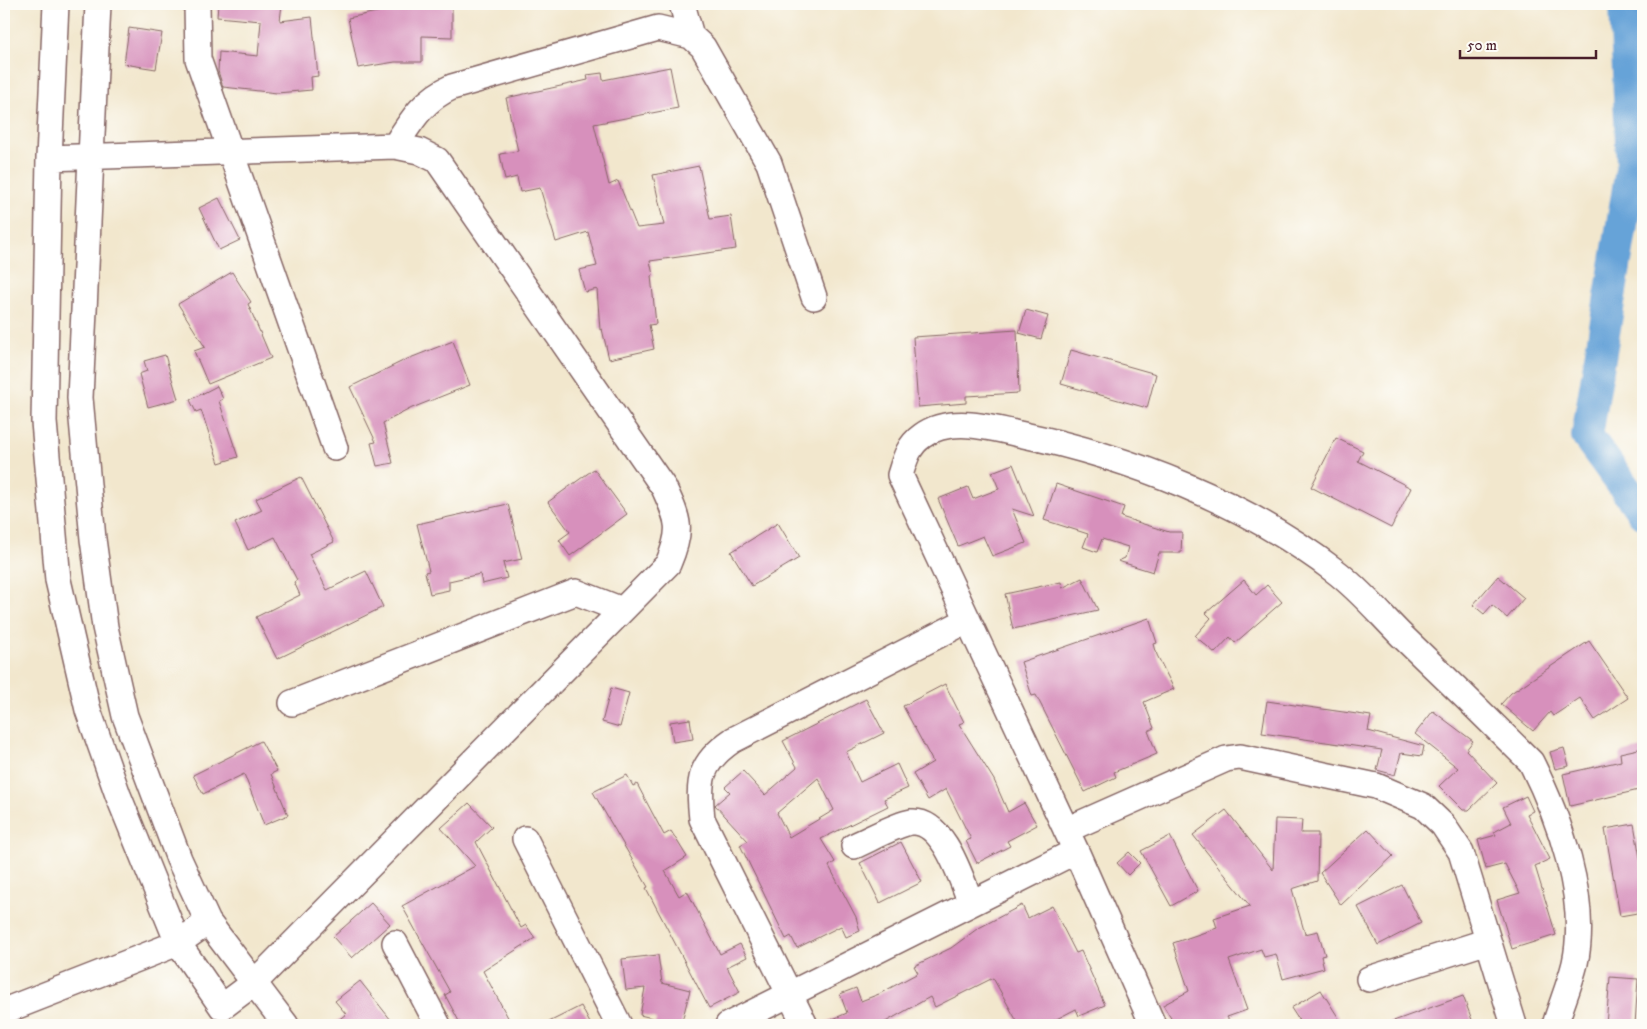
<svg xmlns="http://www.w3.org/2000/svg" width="1647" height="1029" viewBox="0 0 1647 1029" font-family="'IM FELL DW Pica',serif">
<rect width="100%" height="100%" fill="#fdfcf7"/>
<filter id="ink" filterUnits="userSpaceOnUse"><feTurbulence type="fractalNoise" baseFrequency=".02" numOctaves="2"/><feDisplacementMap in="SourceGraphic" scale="10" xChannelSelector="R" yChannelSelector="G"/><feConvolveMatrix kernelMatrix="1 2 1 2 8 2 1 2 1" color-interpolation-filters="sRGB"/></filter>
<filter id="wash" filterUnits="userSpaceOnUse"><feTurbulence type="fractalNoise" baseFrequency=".0096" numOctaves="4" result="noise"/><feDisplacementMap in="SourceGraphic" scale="20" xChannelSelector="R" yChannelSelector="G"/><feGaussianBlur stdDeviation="1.12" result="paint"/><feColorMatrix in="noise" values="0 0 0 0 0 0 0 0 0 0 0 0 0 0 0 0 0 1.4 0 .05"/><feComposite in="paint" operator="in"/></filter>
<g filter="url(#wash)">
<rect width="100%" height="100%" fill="#f2e7cd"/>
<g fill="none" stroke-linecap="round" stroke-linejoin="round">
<path stroke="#66a3d8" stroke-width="32" d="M 1625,4 L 1632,164 L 1587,436 L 1643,513"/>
</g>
<g id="blocks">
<path fill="#d790bc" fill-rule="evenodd" d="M 218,4 L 282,4 L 280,21 L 312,17 L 318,76 L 311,77 L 312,90 L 277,93 L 223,87 L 218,71 L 219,52 L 258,56 L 261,21 L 217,17 Z
M 405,4 L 452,4 L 452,37 L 422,36 L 422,62 L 395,62 L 358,68 L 348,18 L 405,6 Z
M 129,28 L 162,33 L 156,69 L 124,64 Z
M 670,67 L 678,108 L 594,124 L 609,185 L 618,181 L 637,228 L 664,225 L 653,175 L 699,166 L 710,219 L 731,216 L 736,249 L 650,261 L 653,275 L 651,276 L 656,324 L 649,325 L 654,349 L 609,359 L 602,329 L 600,330 L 597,289 L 585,292 L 579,270 L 597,266 L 588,232 L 556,242 L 540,188 L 520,192 L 517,177 L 505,180 L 500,154 L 518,151 L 506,98 L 588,80 L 587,75 L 602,73 L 603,80 Z
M 219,198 L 240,240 L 219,250 L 199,208 Z
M 232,272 L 251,302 L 248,304 L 271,358 L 208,384 L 194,351 L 205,347 L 178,304 Z
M 1026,310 L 1048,316 L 1041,339 L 1019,333 Z
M 1017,330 L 1019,393 L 966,396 L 966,403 L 918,407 L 913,337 Z
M 453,341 L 470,385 L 412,408 L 383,423 L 393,463 L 377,466 L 371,443 L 376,442 L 350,387 L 405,360 Z
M 1071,350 L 1156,374 L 1147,408 L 1061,384 Z
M 165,355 L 178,399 L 148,407 L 139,374 L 147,371 L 144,361 Z
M 217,386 L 223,399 L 219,401 L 238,457 L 219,463 L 201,410 L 196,412 L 190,400 Z
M 1336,438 L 1363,451 L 1358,461 L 1411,488 L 1391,528 L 1311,487 Z
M 1013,464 L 1034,516 L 1012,509 L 1026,543 L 992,556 L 983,536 L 958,546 L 938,499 L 968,487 L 973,499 L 999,489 L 992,472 Z
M 594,469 L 627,514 L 570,556 L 559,540 L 570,532 L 548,502 Z
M 301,477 L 334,542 L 309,554 L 327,590 L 366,571 L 383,607 L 277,659 L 256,617 L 300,595 L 294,582 L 297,580 L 275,537 L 248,550 L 235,523 L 262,510 L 256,499 Z
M 1056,484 L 1124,507 L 1121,517 L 1169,532 L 1182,532 L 1181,553 L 1159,553 L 1153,572 L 1118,561 L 1125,558 L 1128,547 L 1102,539 L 1097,552 L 1083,547 L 1088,534 L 1044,520 Z
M 508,504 L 522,559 L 503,563 L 507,578 L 482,584 L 480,574 L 449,581 L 449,590 L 430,594 L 425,572 L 429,571 L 417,524 Z
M 778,523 L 799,558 L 752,586 L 731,552 Z
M 1498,576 L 1524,598 L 1507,618 L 1492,605 L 1484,614 L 1473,605 Z
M 1082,578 L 1098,610 L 1013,629 L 1005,594 L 1061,582 L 1062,588 Z
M 1244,580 L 1256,595 L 1267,585 L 1282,602 L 1235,643 L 1230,637 L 1215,653 L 1195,636 L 1211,618 L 1206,613 Z
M 1149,618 L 1157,643 L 1154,644 L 1157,655 L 1174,689 L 1144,702 L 1154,728 L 1148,731 L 1157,754 L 1114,772 L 1116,777 L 1085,792 L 1036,695 L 1032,696 L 1021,662 Z
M 1589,641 L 1628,698 L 1595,720 L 1580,698 L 1553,716 L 1550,712 L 1533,731 L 1501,704 L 1511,693 Z
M 945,684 L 964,722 L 959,724 L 994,780 L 1008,812 L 1024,803 L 1037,825 L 1007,841 L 1010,846 L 977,863 L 966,841 L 971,839 L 946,789 L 928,800 L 913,774 L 933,762 L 903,706 Z
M 611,688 L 629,693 L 620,727 L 602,722 Z
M 866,699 L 884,733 L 846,752 L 860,782 L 897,764 L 908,788 L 884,799 L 888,806 L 821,839 L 835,862 L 829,866 L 856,917 L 860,931 L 846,937 L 841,926 L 797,948 L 791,936 L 786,939 L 740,845 L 748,841 L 715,805 L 730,792 L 725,787 L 743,771 L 765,795 L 797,767 L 783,741 ZM 818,778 L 834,810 L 789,837 L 777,813 Z
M 1267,701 L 1371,716 L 1368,731 L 1424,746 L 1422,756 L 1401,753 L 1395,775 L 1377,770 L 1382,750 L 1262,733 Z
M 1433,711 L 1473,741 L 1466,750 L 1497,783 L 1469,810 L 1463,810 L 1439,786 L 1458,768 L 1415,734 Z
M 690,719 L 693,739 L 673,742 L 670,722 Z
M 261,741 L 277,771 L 271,774 L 288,815 L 264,825 L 244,774 L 203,794 L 193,775 Z
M 1564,748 L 1569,766 L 1555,769 L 1550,752 Z
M 1643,748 L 1643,789 L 1570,806 L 1563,774 L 1621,761 L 1620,753 Z
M 627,775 L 633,786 L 637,784 L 664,835 L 671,831 L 687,857 L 665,871 L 679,896 L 687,891 L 720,954 L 740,944 L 747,957 L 727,967 L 740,992 L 709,1008 L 646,888 L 648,887 L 593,792 Z
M 1526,796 L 1533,811 L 1527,814 L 1550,859 L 1535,866 L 1556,935 L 1512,949 L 1497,900 L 1520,893 L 1505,864 L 1486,869 L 1478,840 L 1496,835 L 1494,832 L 1511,823 L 1503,807 Z
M 469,803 L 492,827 L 476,842 L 521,928 L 526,925 L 535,938 L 483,971 L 512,1025 L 461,1025 L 445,995 L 450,992 L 402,906 L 475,866 L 441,828 Z
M 1226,810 L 1273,870 L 1275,819 L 1302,820 L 1301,833 L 1318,833 L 1317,881 L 1292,889 L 1305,934 L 1318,931 L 1325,955 L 1321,956 L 1324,968 L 1283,979 L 1276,954 L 1264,957 L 1261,949 L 1229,960 L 1247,1010 L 1227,1017 L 1232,1025 L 1175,1025 L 1163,1005 L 1189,991 L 1173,943 L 1217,928 L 1214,918 L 1250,906 L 1193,835 Z
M 1634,824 L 1643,875 L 1643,912 L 1620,916 L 1605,829 Z
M 1368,829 L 1393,856 L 1341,905 L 1320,873 Z
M 1170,836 L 1198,891 L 1171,906 L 1141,851 Z
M 901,842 L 922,882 L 880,903 L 860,863 Z
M 1129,852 L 1140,863 L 1128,875 L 1117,863 Z
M 1402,885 L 1421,923 L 1378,945 L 1358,907 Z
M 371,903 L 390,924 L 352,958 L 333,937 Z
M 1022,905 L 1028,918 L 1052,906 L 1076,953 L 1081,951 L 1105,1005 L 1079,1016 L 1076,1009 L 1045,1025 L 1019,1025 L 993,978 L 935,1007 L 930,997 L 880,1025 L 819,1025 L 847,1013 L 840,994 L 856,988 L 861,1001 L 879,994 L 918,973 L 914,966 L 951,948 L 977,929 Z
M 658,955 L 662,983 L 690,990 L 681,1025 L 655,1025 L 656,1019 L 640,1015 L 645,988 L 626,990 L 622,959 Z
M 1610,977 L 1638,979 L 1635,1025 L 1606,1025 Z
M 360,981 L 395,1025 L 332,1025 L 346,1014 L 335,1001 Z
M 1321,990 L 1343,1025 L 1302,1025 L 1291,1008 Z
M 1463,996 L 1474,1025 L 1389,1025 L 1388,1023 Z
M 581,1006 L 591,1025 L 543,1025 Z"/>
</g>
</g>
<g filter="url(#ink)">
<use href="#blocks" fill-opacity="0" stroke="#856564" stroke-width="1"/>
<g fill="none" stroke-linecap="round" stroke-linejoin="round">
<defs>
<path id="minor" d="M 98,4 L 80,398 L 93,539 L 105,627 L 125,716 L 179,859 L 208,922 L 286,1025
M 197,4 L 198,59 L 335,448
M 682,4 L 691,36
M 395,146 C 411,121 424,99 452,87 L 658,28 L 691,36 L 703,47 L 769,163 L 814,297
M 49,158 L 395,146 L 419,151 L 437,160 L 664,488 C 679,521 683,529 668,564 L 254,983 L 222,1007 L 178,943 L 118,795 L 88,710 L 58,580 L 44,422 L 49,158 L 56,4
M 292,703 L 576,592 L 622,610
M 1066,830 L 1226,759 L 1240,757 L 1376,786 L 1423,806 L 1443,825 L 1461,852 L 1514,1025
M 525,839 L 619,1025
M 854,846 C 868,840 897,824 911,822 C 944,819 961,879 971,903
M 395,943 L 438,1025
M 1369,979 L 1488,941
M 4,1011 L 178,943 L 208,922
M 728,1025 L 1076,851
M 805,1025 L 702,819 C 698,780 699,763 733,740 L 968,620
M 1153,1025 L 1076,851 L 900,475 C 905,459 908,446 922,436 C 949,416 989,427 1019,434 C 1130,457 1245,502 1335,571 C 1359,589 1380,614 1401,635 C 1445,677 1488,719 1531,762 C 1559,818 1589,899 1575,963 C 1570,984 1561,1005 1555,1025"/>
</defs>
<use href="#minor" stroke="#856564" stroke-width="28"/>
<use href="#minor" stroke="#fff" stroke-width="25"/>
</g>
</g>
<rect width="1647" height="1029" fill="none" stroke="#fdfcf7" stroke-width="20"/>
<path d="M1460 50v8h136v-8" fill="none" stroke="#4a1f2b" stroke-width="2.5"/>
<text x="1467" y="50" font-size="15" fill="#4a1f2b" stroke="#fdfcf7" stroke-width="4" paint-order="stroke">50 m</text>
</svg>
